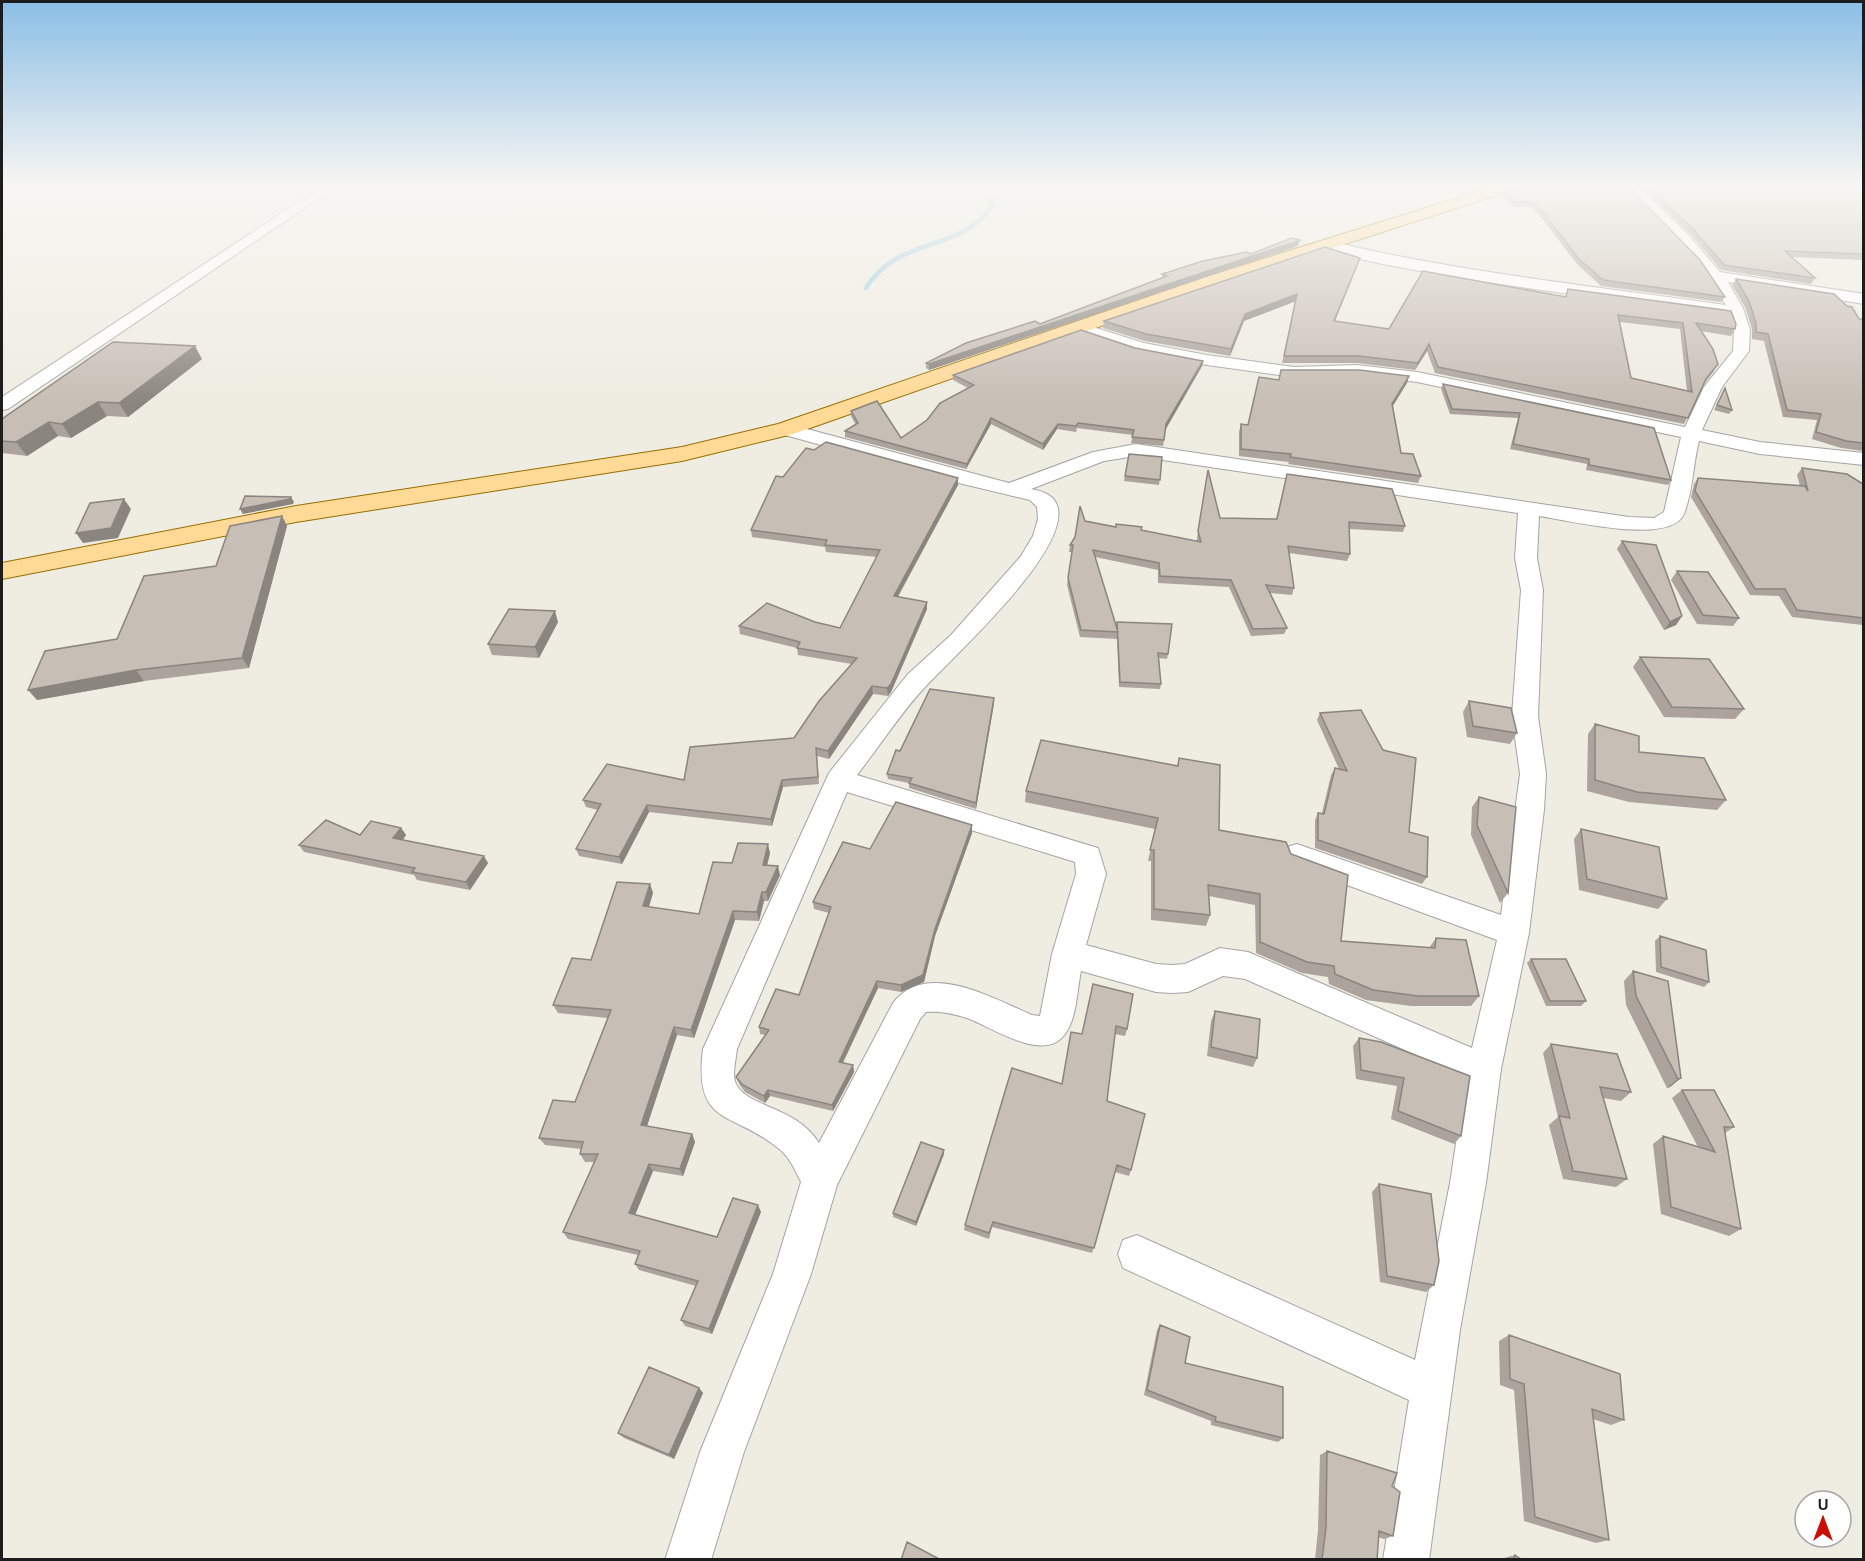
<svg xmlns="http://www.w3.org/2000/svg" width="1865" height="1561" viewBox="0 0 1865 1561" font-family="'Space Grotesk',sans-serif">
<rect width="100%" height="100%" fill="#efece2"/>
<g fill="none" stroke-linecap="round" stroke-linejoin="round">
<path stroke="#9ecde1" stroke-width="4.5" d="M 866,288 C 899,235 959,254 992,206 L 991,198 L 980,186"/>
<defs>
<path id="street" d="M 323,186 L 337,186 L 8,409 L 2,410 L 2,397 Z
M 1624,186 L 1637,186 L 1689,236 L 1720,272 L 1864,294 L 1864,304 L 1728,282 L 1743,308 L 1750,330 L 1749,351 L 1722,387 L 1702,430 L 1760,442 L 1864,453 L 1864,465 L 1760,454 L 1699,441 C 1693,464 1693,491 1684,514 C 1671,546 1567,520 1539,516 L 1537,558 L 1543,590 L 1538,716 L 1546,774 L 1544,810 L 1529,933 L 1501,1069 L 1486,1183 L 1460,1330 L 1429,1560 L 1383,1560 L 1409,1400 L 1123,1268 L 1118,1254 L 1123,1240 L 1137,1235 L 1415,1360 L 1450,1183 L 1466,1077 L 1245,979 L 1223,976 L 1188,992 L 1172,993 L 1156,992 L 1081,971 C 1077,990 1077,1018 1065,1034 C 1044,1064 992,1027 967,1018 C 954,1014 941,1011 926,1012 L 920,1019 L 837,1185 L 811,1274 L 744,1452 L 711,1560 L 665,1560 L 700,1452 L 773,1274 L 801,1182 C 795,1170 789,1156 778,1148 C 733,1111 693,1127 703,1049 L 829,773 L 908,674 L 951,635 L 1021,556 L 1033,536 L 1038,519 L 1037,507 L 1030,500 L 942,479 L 778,433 L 776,429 L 778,425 L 792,425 L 1009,483 L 1093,452 L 1136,444 L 1629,517 L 1654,518 L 1664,512 L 1681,437 L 1417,382 L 1357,375 L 1294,377 L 1207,365 L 1135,351 L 1071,330 L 1069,327 L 1077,322 L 1144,343 L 1207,355 L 1294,367 L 1357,365 L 1417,372 L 1685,427 L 1704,387 L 1733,351 L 1734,330 L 1729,315 C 1674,307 1339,268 1318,244 L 1325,240 C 1456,272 1592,286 1726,305 L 1699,264 ZM 1136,456 L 1518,513 L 1515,558 L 1521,590 L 1512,716 L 1520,774 L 1501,915 L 1297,844 L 1287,847 L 1283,855 L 1287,863 L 1497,940 L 1472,1048 L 1248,952 L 1220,948 L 1185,964 L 1172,965 L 1156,964 L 1086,945 L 1106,874 L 1098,848 L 857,775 C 880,746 901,712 927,685 C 956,654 1073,548 1057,505 C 1053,494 1041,491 1031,489 L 1104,461 ZM 847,792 L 1072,861 L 1075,862 L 1076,874 L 1052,954 L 1040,1016 L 1032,1015 C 994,999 926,959 893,1003 L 819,1143 C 797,1107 751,1108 737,1086 C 731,1076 736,1060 737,1049 Z"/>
<path id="primary" d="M 1496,186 L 1519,186 L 1516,189 L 1224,283 L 793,434 L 682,461 L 296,522 L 2,579 L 2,563 L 296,506 L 682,447 L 778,424 L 1212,275 Z"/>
</defs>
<use href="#street" stroke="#a4a4a4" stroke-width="2"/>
<use href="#primary" stroke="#966f00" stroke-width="2"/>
<use href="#street" fill="#fff" fill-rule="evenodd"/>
<use href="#primary" fill="#ffda97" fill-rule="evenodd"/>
</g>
<path fill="#aba39c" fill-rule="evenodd" d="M 1519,186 L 1725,297 L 1721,302 L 1601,286 L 1577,264 L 1537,212 L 1530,207 L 1514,207 L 1502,196 L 1504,191 Z
M 1640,186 L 1863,186 L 1863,260 L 1791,257 L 1815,278 L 1811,284 L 1721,270 L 1691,235 Z
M 1298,246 L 929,370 L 926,368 L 926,363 L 1040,324 L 1162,278 L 1162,274 L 1251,254 Z
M 1358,264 L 1335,321 L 1389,329 L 1565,297 L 1568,289 L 1735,329 L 1731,336 L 1701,331 L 1714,371 L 1704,384 L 1684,424 L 1435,373 L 1427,351 L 1415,370 L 1357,363 L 1282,363 L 1296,301 L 1244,321 L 1230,356 L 1145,341 L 1103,328 L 1104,321 ZM 1620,322 L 1680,329 L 1687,391 L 1631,378 Z
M 1736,279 L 1859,319 L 1863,319 L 1863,451 L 1841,448 L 1812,439 L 1817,420 L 1783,417 L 1764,341 L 1752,339 L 1752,329 L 1745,307 L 1732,285 Z
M 1135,348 L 1203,361 L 1202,366 L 1166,429 L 1163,446 L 1131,443 L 1133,435 L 1077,428 L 1076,432 L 1057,429 L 1043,450 L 991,424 L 966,469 L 845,437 L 845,431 L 856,425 L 851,416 L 851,411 L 901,438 L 927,420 L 968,388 L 953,380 L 953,375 Z
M 202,359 L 128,417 L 107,416 L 71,438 L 58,436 L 27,456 L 2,453 L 2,419 Z
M 1409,376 L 1407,383 L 1393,406 L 1401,453 L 1421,476 L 1418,483 L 1288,464 L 1289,462 L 1239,456 L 1239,432 L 1241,424 L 1248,425 L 1278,380 Z
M 1443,384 L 1654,428 L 1671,480 L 1668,485 L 1586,470 L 1587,464 L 1510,449 L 1518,418 L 1450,414 L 1441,389 Z
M 1725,388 L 1732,410 L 1729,414 L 1714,410 Z
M 1129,454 L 1162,457 L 1159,485 L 1124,481 Z
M 1802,468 L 1863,484 L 1863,625 L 1792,617 L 1779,596 L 1750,595 L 1691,497 L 1694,484 L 1698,478 L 1800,486 L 1797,475 Z
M 1287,474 L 1405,526 L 1403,532 L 1350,529 L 1350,554 L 1347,561 L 1289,553 L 1294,588 L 1292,595 L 1270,593 L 1287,628 L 1284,634 L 1251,636 L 1229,587 L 1158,583 L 1158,570 L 1095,557 L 1116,627 L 1117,622 L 1168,654 L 1167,659 L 1159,658 L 1161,684 L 1160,689 L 1119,687 L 1117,638 L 1117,639 L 1080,637 L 1067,585 L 1072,552 L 1069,552 L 1070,545 L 1085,521 L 1116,527 L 1141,530 L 1197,541 L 1197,538 L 1207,477 L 1220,518 L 1276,519 Z
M 783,477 L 958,485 L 898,597 L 927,609 L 891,692 L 888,696 L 873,694 L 829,759 L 817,756 L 819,784 L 783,787 L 772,826 L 649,812 L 622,864 L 579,856 L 576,849 L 598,810 L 586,807 L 583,800 L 684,780 L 794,738 L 852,664 L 798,655 L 797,648 L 740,634 L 739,626 L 815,622 L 840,628 L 877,557 L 826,552 L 825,547 L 752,537 L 751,530 Z
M 282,516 L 287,526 L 249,668 L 144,681 L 37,700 L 117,639 L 216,566 Z
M 1622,541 L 1682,616 L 1676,625 L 1664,630 L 1617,549 Z
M 1677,571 L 1739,618 L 1733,626 L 1697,624 L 1671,580 Z
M 558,622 L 539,658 L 492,655 L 488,644 Z
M 1640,657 L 1744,709 L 1735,719 L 1664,717 L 1633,667 Z
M 994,698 L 976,809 L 909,788 L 909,783 L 888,779 L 887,774 L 900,751 Z
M 1469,701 L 1517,733 L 1510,744 L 1467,737 L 1463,712 Z
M 1320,713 L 1409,832 L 1427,877 L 1422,884 L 1315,848 L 1315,820 L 1318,813 L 1322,813 L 1331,775 L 1335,768 L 1339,769 L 1317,720 Z
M 1595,724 L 1639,752 L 1726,800 L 1717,810 L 1629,802 L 1587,791 L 1588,734 Z
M 1179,758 L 1219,830 L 1291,854 L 1341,941 L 1429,948 L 1436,938 L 1479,996 L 1471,1006 L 1411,1006 L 1366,1000 L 1329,984 L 1328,977 L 1302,973 L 1256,953 L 1255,905 L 1209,896 L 1210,915 L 1206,926 L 1151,920 L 1151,861 L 1148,861 L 1155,829 L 1025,802 L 1026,791 L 1177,766 Z
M 1479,797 L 1508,893 L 1500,903 L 1471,835 L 1472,807 Z
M 401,828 L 406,835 L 403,840 L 488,863 L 470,890 L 417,880 L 414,875 L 304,852 L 299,845 Z
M 1581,829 L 1667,899 L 1658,909 L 1579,890 L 1574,839 Z
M 972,833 L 935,936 L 924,982 L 901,992 L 878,988 L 843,1063 L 853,1065 L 854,1072 L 833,1111 L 770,1096 L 765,1103 L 745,1092 L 739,1084 L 736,1077 L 765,1035 L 760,1034 L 759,1027 L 799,995 L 829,913 L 814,909 L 813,902 L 870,849 Z
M 770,853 L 767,865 L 780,875 L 768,901 L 764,901 L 759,921 L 735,920 L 694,1038 L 677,1035 L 647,1126 L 692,1134 L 695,1142 L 683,1176 L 653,1171 L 635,1215 L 717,1237 L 761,1212 L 712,1334 L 685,1326 L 681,1320 L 696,1286 L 639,1270 L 635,1264 L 638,1255 L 568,1239 L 563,1232 L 594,1162 L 585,1162 L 580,1154 L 581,1149 L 545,1145 L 539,1138 L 575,1102 L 608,1018 L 558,1013 L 553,1005 L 591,960 L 650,884 L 653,893 L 649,907 L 699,914 L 732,863 Z
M 1660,936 L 1709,982 L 1704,987 L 1656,972 L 1655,941 Z
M 1531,959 L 1586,1001 L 1581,1006 L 1546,1006 L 1527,963 Z
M 1633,971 L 1681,1078 L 1670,1087 L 1667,1088 L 1626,1005 L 1624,981 Z
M 1093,984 L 1127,1029 L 1125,1036 L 1115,1034 L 1107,1101 L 1131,1170 L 1129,1176 L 1115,1172 L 1092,1253 L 992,1227 L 989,1239 L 964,1230 L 965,1225 L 1062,1084 L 1082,1034 Z
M 1215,1011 L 1257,1058 L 1253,1067 L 1207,1056 L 1211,1021 Z
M 1359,1038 L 1381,1042 L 1461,1136 L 1454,1144 L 1391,1119 L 1397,1086 L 1356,1079 L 1353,1046 Z
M 1551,1044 L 1631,1092 L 1621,1101 L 1603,1098 L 1627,1179 L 1616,1187 L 1563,1179 L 1549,1125 L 1558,1117 L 1543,1053 Z
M 1682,1090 L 1734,1127 L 1725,1133 L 1741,1229 L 1729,1236 L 1661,1214 L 1653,1144 L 1663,1136 L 1698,1147 L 1672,1098 Z
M 944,1150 L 944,1154 L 916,1226 L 893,1217 L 893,1213 Z
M 1379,1184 L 1434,1285 L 1426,1292 L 1380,1282 L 1372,1192 Z
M 1160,1325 L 1185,1363 L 1283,1438 L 1278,1442 L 1211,1425 L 1211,1421 L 1144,1395 L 1157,1330 Z
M 1509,1335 L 1624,1420 L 1611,1425 L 1593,1419 L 1609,1540 L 1596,1543 L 1524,1521 L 1514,1390 L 1500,1385 L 1499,1341 Z
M 699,1388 L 703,1393 L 674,1459 L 624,1438 L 618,1433 Z
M 1327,1451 L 1392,1486 L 1393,1536 L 1384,1539 L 1378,1537 L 1377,1560 L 1315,1560 L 1318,1530 L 1320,1455 Z
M 1515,1555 L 1522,1560 L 1503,1560 L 1504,1558 Z"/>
<path fill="#8b857f" d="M 1300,240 L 1298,246 L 929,370 L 929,364 Z
M 1360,258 L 1358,264 L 1332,327 L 1334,321 Z
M 1297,294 L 1296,301 L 1244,321 L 1230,356 L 1231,349 L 1245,314 Z
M 1429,344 L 1427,351 L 1415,370 L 1418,363 Z
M 195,346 L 202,359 L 128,417 L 119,403 Z
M 1203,361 L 1202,366 L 1165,430 L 1166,424 Z
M 1409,376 L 1407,383 L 1389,411 L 1392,404 Z
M 98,402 L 107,416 L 71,438 L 62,424 Z
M 991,418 L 991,424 L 966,469 L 967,464 Z
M 49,422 L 58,436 L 27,456 L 16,442 Z
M 1058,424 L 1057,429 L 1043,450 L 1043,444 Z
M 958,478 L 958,485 L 894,603 L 894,596 Z
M 291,497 L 294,502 L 293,504 L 243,514 L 240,509 Z
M 124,499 L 131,509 L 118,538 L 83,543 L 76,533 Z
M 282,516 L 287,526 L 249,668 L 242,658 Z
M 927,602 L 927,609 L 891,692 L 888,696 L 887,688 Z
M 555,611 L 558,622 L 539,658 L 535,647 Z
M 1682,616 L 1676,625 L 1664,630 L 1670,622 Z
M 136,670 L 144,681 L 37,700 L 28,690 Z
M 872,686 L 873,694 L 829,759 L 828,751 Z
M 994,698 L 994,704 L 976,809 L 976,803 Z
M 782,780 L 783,787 L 772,826 L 771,819 Z
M 647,805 L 649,812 L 622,864 L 619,857 Z
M 972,825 L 972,833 L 935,936 L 924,982 L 901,992 L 901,985 L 935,929 Z
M 401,828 L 406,835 L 398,846 L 393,838 Z
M 768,844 L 770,853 L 765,874 L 763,865 Z
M 484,856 L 488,863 L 470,890 L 466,882 Z
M 778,866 L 780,875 L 768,901 L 766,892 Z
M 650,884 L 653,893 L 646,915 L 643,906 Z
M 762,892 L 764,901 L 759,921 L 757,912 Z
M 733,911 L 735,920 L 694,1038 L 691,1030 Z
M 877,981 L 878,988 L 840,1068 L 839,1062 Z
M 674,1027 L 677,1035 L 645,1132 L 641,1125 Z
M 853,1065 L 854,1072 L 833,1111 L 832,1105 Z
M 1681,1078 L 1670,1087 L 1667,1088 L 1678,1079 Z
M 768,1090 L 770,1096 L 765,1103 L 764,1096 Z
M 692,1134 L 695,1142 L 683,1176 L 680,1169 Z
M 944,1150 L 944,1154 L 916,1226 L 916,1222 Z
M 649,1164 L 653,1171 L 633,1220 L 629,1213 Z
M 758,1205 L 761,1212 L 712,1334 L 709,1329 Z
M 699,1388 L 703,1393 L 674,1459 L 669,1455 Z"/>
<path fill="#c7beb5" stroke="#8b857f" stroke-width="1.5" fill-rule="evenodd" d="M 1519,186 L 1628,186 L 1700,260 L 1725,297 L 1603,280 L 1579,259 L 1539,207 L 1532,202 L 1516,202 L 1504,191 Z
M 1647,186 L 1863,186 L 1863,254 L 1785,251 L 1815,278 L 1724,265 L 1693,229 Z
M 1292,238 L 1300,240 L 929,364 L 926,363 L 966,343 L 1035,321 L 1040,324 L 1167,276 L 1162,274 L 1203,261 L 1247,252 L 1251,254 Z
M 1325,247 L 1360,258 L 1334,321 L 1389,329 L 1423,271 L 1566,297 L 1568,289 L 1731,311 L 1736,324 L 1735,329 L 1696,323 L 1713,349 L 1718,364 L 1706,379 L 1688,418 L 1438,367 L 1429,344 L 1418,363 L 1359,356 L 1284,356 L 1297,294 L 1245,314 L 1231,349 L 1146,334 L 1104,321 ZM 1618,315 L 1683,323 L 1692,392 L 1631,378 Z
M 1736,279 L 1834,294 L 1847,306 L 1852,307 L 1859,319 L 1863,319 L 1863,443 L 1846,441 L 1816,432 L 1821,414 L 1787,410 L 1768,334 L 1756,332 L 1756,323 L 1749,301 Z
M 1081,330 L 1135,348 L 1203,361 L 1166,424 L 1164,440 L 1132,437 L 1134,430 L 1078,423 L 1076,426 L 1058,424 L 1043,444 L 991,418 L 967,464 L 845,431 L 858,423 L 851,411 L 877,401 L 901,438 L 927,420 L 940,403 L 974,385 L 953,375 Z
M 113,342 L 195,346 L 119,403 L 98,402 L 62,424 L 49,422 L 16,442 L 2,441 L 2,419 Z
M 1281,370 L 1359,370 L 1409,376 L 1392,404 L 1401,453 L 1413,454 L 1421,476 L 1290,457 L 1291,454 L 1241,449 L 1241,424 L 1248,425 L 1259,377 L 1279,380 Z
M 1443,384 L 1654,428 L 1671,480 L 1589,465 L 1589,459 L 1513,444 L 1520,413 L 1452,409 Z
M 1725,388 L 1732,410 L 1717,405 Z
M 826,442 L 958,478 L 894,596 L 927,602 L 891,684 L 887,688 L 872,686 L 828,751 L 816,748 L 818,777 L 782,780 L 771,819 L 647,805 L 619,857 L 576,849 L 601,804 L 583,800 L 607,764 L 684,780 L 690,747 L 794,738 L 819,701 L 857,658 L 797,648 L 800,642 L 739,626 L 767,603 L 815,622 L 840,628 L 880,550 L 825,545 L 827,540 L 751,530 L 776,476 L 783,477 L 806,448 L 814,450 Z
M 1129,454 L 1162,457 L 1160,480 L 1125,476 Z
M 1802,468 L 1847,474 L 1863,484 L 1863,618 L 1797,610 L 1785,589 L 1755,589 L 1695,491 L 1698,478 L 1805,486 L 1808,491 Z
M 1208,470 L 1220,518 L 1277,519 L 1287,474 L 1392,489 L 1405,526 L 1349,522 L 1350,554 L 1288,546 L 1294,588 L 1266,585 L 1287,628 L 1253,629 L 1231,580 L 1160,576 L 1159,563 L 1093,550 L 1118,632 L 1081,630 L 1068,578 L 1073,545 L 1070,545 L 1075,537 L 1080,506 L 1085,521 L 1116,527 L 1116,524 L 1142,527 L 1141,530 L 1201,542 L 1198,531 Z
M 245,496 L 291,497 L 290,499 L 240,509 Z
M 124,499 L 111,528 L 76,533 L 90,503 Z
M 282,516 L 242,658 L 136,670 L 28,690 L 45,651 L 117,639 L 144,576 L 216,566 L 230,526 Z
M 1622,541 L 1656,545 L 1682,616 L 1670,622 Z
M 1677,571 L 1708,572 L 1739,618 L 1703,615 Z
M 509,609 L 555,611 L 535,647 L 488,644 Z
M 1117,622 L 1172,624 L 1168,654 L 1158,653 L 1161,684 L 1120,682 Z
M 1640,657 L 1709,659 L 1744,709 L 1672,707 Z
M 930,689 L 994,698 L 976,803 L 909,783 L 912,778 L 887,774 L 896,750 L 900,751 Z
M 1469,701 L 1511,708 L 1517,733 L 1473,726 Z
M 1361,710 L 1383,750 L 1416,758 L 1409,832 L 1428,837 L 1427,877 L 1318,840 L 1318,813 L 1324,814 L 1335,768 L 1347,771 L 1320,713 Z
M 1595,724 L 1639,736 L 1639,752 L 1704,758 L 1726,800 L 1637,792 L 1595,780 Z
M 1041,740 L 1178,766 L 1179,758 L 1220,765 L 1219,830 L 1286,842 L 1291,854 L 1348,875 L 1341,941 L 1435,948 L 1436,938 L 1466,940 L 1479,996 L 1418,996 L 1373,990 L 1335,974 L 1334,966 L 1307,962 L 1260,942 L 1260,894 L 1208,885 L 1210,915 L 1154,909 L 1154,850 L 1150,850 L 1158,818 L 1026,791 Z
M 1479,797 L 1516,807 L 1508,893 L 1477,825 Z
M 896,802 L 972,825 L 935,929 L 923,975 L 901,985 L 877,981 L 839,1062 L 853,1065 L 832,1105 L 768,1090 L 764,1096 L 743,1085 L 736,1077 L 769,1030 L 759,1027 L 776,989 L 799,995 L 831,907 L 813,902 L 843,842 L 870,849 Z
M 326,820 L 360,835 L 371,821 L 401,828 L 393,838 L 484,856 L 466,882 L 412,872 L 415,868 L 299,845 Z
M 1581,829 L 1659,847 L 1667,899 L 1587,879 Z
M 738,843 L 768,844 L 763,865 L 778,866 L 766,892 L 762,892 L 757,912 L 733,911 L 691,1030 L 674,1027 L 641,1125 L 692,1134 L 680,1169 L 649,1164 L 629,1213 L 717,1237 L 733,1198 L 758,1205 L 709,1329 L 681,1320 L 698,1281 L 635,1264 L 640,1251 L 563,1232 L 598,1154 L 580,1154 L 583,1142 L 539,1138 L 553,1100 L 575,1102 L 611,1010 L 553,1005 L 572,958 L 591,960 L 617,882 L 650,884 L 643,906 L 699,914 L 713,862 L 732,863 Z
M 1660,936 L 1706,950 L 1709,982 L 1661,967 Z
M 1531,959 L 1566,959 L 1586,1001 L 1550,1001 Z
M 1633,971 L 1668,981 L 1681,1078 L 1678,1079 L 1636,996 Z
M 1093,984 L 1133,994 L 1127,1029 L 1116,1026 L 1107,1101 L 1145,1114 L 1131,1170 L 1117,1165 L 1094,1248 L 993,1222 L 989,1233 L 965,1225 L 1012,1068 L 1062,1084 L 1071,1032 L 1082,1034 Z
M 1215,1011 L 1260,1019 L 1257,1058 L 1211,1047 Z
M 1359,1038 L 1381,1042 L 1470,1076 L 1461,1136 L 1398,1111 L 1404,1078 L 1361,1070 Z
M 1551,1044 L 1617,1054 L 1631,1092 L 1600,1087 L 1627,1179 L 1573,1171 L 1559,1116 L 1570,1118 Z
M 1682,1090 L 1714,1090 L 1734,1127 L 1724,1127 L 1741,1229 L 1671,1207 L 1663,1136 L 1715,1152 Z
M 921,1142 L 944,1150 L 916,1222 L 893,1213 Z
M 1379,1184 L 1431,1194 L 1439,1261 L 1434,1285 L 1387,1276 Z
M 1160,1325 L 1190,1337 L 1185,1363 L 1283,1387 L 1283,1438 L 1215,1421 L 1216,1417 L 1147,1390 Z
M 1509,1335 L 1620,1374 L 1624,1420 L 1592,1409 L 1609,1540 L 1535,1517 L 1524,1384 L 1510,1379 Z
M 649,1367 L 699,1388 L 669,1455 L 618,1433 Z
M 1327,1451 L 1397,1473 L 1392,1486 L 1400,1492 L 1393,1536 L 1379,1531 L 1377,1560 L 1322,1560 L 1326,1527 Z
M 907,1542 L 941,1560 L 901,1560 Z
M 1515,1555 L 1522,1560 L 1514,1560 Z"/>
<linearGradient id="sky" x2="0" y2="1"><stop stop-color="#8abee5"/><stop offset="0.46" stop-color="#f8f6f2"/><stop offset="1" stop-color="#f8f6f2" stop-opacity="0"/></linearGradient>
<rect width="1865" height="404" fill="url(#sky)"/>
<rect width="1865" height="1561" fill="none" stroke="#1d1d1d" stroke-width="6"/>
<g transform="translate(1823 1519)"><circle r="28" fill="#ffffff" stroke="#a5a5a5" stroke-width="1.5"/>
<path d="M0-4.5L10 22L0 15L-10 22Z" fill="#ca0f00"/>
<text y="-9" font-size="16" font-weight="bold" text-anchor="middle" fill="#1d1d1d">U</text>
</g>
</svg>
